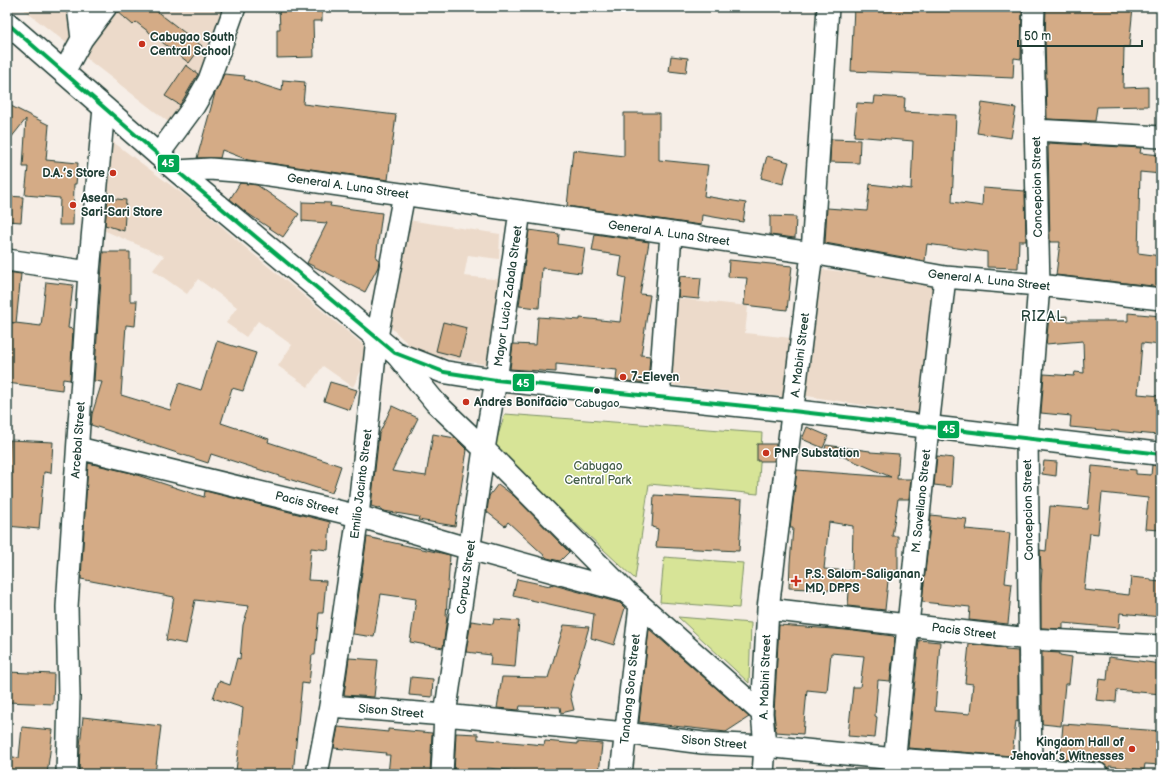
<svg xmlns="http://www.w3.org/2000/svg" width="1168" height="781" viewBox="0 0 1168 781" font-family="'Balsamiq Sans',sans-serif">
<rect width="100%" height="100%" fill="#f6eee7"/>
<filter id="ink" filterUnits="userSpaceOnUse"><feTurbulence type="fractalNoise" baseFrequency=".025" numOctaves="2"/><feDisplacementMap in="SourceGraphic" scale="8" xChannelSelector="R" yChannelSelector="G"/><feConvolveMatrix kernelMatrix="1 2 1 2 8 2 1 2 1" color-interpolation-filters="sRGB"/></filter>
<g filter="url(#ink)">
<path fill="#ecdaca" d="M 20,7 L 228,7 L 205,81 L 171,124 Z
M 105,136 L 196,204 L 252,253 L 371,351 L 353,387 L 323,366 L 308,387 L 278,366 L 292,345 L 258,321 L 246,337 L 226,323 L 237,307 L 198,279 L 187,294 L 153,270 L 164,256 L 96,227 Z
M 408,220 L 500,234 L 499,259 L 468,255 L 464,276 L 503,280 L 488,365 L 418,353 L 390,327 Z
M 819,269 L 936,282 L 919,414 L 801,395 Z
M 674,298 L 748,306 L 745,333 L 791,338 L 784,397 L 664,384 Z"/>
<path fill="#d7e497" stroke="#7b9066" d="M 505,414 L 762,433 L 758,494 L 649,484 L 635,579 L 494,447 Z
M 664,557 L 743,563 L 739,608 L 660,602 Z
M 678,617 L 751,623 L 749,683 Z"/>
<path fill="#d4ab86" stroke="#1f3d34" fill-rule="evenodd" d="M 118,7 L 151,7 L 202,46 L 189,63 L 136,22 L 133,25 L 117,11 Z
M 279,7 L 322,7 L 322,21 L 313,21 L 314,57 L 277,58 L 277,29 L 280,29 Z
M 854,7 L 1022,7 L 1021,59 L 1014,58 L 1013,78 L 851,71 Z
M 1046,7 L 1133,7 L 1129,47 L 1124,47 L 1123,88 L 1148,87 L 1148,106 L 1097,107 L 1095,121 L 1047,119 L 1045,39 Z
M 671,56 L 688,58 L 686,73 L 669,71 Z
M 186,65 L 198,74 L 180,105 L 165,96 Z
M 224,74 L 245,76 L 244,79 L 282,91 L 283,80 L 305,82 L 303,104 L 396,115 L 388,180 L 248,160 L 222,150 L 220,158 L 197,158 L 215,93 Z
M 875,96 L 905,98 L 904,112 L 956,115 L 952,202 L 982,206 L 983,188 L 1025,191 L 1026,241 L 1019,241 L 1018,268 L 987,267 L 987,252 L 927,244 L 925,261 L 825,243 L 827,208 L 867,211 L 870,184 L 911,189 L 913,141 L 854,136 L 857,103 L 874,104 Z
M 982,103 L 1016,108 L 1011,138 L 977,133 Z
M 7,104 L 49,125 L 46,160 L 78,163 L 76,184 L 74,184 L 73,225 L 59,225 L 60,198 L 25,195 L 28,167 L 23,167 L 26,119 L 7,143 Z
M 624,113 L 659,113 L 659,160 L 708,165 L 704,196 L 746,203 L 743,222 L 702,215 L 701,225 L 567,206 L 573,150 L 624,156 Z
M 831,139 L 860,140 L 859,163 L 830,162 Z
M 1048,143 L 1141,148 L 1140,153 L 1161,155 L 1161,174 L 1140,172 L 1138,253 L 1161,256 L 1161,287 L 1056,275 L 1060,242 L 1050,242 Z
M 767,156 L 789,162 L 783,184 L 761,178 Z
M 240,183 L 257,185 L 299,214 L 283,237 L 247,213 L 230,199 Z
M 7,196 L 23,197 L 21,222 L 7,221 Z
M 108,198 L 126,200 L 124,231 L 105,225 Z
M 302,202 L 331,203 L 330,206 L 382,213 L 376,258 L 379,260 L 378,267 L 365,292 L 307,263 L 327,223 L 302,221 Z
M 770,216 L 796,217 L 795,238 L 770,235 Z
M 529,230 L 559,234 L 558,244 L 585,248 L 581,273 L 542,268 L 539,308 L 519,306 Z
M 595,234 L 649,242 L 640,294 L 650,295 L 641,355 L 650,356 L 648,383 L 616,380 L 617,370 L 556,364 L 556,372 L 510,369 L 513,344 L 536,345 L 538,317 L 580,320 L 580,318 L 620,322 L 626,278 L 619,276 L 622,256 L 592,251 Z
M 103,252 L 130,252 L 130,301 L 137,301 L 135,326 L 126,325 L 121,395 L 170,410 L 179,383 L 201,390 L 217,341 L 256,353 L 243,391 L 232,388 L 221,423 L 269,439 L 268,442 L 341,466 L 332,493 L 211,454 L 208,463 L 91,425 L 92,414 L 102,382 L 94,381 Z
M 729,260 L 792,266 L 787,310 L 744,305 L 747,278 L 728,277 Z
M 7,272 L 21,274 L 16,323 L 7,322 Z
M 680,276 L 701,278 L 699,299 L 678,297 Z
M 46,282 L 73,285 L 68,328 L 73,329 L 70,380 L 63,379 L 62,390 L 7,383 L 7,322 L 41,326 Z
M 1128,313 L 1161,316 L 1161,345 L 1142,343 L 1138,394 L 1161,396 L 1158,435 L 1070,427 L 1071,416 L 1041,413 L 1044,374 L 1074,376 L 1075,372 L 1084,373 L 1083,341 L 1046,344 L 1049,317 L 1067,316 L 1067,321 L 1128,321 Z
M 443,322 L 467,328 L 460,357 L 436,351 Z
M 330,382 L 357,390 L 350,410 L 324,401 Z
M 392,406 L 418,418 L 392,471 L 426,476 L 433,434 L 455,438 L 467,450 L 455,526 L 418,520 L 419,517 L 384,511 L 381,510 L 381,509 L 371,506 L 379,434 Z
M 807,427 L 828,436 L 823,448 L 802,439 Z
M 10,440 L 53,442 L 51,473 L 44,472 L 39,529 L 7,526 L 11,471 L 8,470 Z
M 757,444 L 776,444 L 774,461 L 757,461 Z
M 826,445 L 870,451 L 870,452 L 899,454 L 897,479 L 911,479 L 909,499 L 898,499 L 892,536 L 898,536 L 898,571 L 889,571 L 885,610 L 848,606 L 849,591 L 789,588 L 790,563 L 793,528 L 790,528 L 797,470 L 891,477 L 825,449 ZM 829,522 L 853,526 L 852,571 L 824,569 Z
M 937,456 L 953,458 L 951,487 L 934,485 Z
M 1044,461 L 1057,462 L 1056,476 L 1042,474 Z
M 88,463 L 131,473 L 204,497 L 205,491 L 330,522 L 328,550 L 311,548 L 308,580 L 326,581 L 323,613 L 319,613 L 315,655 L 312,655 L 309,684 L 302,683 L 293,774 L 264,774 L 236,771 L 243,708 L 213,698 L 219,681 L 230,685 L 237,658 L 240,659 L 243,625 L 249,606 L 195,600 L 186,644 L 166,640 L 174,597 L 81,579 Z
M 1152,465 L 1161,466 L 1161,530 L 1145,529 L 1148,498 L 1102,493 L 1098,534 L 1090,533 L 1084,590 L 1129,595 L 1131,577 L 1151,579 L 1151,581 L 1161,582 L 1161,617 L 1120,613 L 1119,628 L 1063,623 L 1063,629 L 1041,628 L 1041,584 L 1042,569 L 1041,569 L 1040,550 L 1046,551 L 1050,506 L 1088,509 L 1092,466 L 1136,470 L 1136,474 L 1151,475 Z
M 498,484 L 514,496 L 569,552 L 560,561 L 547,558 L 508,522 L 505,526 L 487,512 L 489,496 Z
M 654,495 L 742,500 L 739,551 L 656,547 L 658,529 L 652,527 Z
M 931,515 L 967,519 L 965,529 L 1010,533 L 1005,583 L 1012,584 L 1008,624 L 969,620 L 970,607 L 922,602 Z
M 367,537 L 450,555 L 446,617 L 447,617 L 443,648 L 410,642 L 416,599 L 381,594 L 374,637 L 353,634 Z
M 517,579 L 550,586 L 550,584 L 620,603 L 625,608 L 614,645 L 591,638 L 594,614 L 513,596 Z
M 494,619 L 519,621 L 515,667 L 490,665 L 491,655 L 466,652 L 471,621 L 493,624 Z
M 564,625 L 589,627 L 570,694 L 574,710 L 561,713 L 560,707 L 520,706 L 519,710 L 497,708 L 502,677 L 548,678 Z
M 779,625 L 846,630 L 893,636 L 895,638 L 890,681 L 878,680 L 875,716 L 877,717 L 875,738 L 848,736 L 853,687 L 860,687 L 864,656 L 831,653 L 827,692 L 807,690 L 803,734 L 776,732 L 774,713 Z
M 649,629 L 749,717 L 726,732 L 639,722 Z
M 919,640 L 940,642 L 935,711 L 970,714 L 973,684 L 965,683 L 969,644 L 1005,648 L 1005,650 L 1018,651 L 1018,722 L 1016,721 L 1012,756 L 908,748 Z
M 1042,652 L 1060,653 L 1060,655 L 1072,657 L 1069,684 L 1065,684 L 1061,726 L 1042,724 Z
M 1109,657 L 1161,664 L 1161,694 L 1117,690 L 1116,702 L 1096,700 L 1099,679 L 1107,680 Z
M 349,658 L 378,660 L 374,697 L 344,695 Z
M 7,672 L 54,674 L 53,704 L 7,702 Z
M 411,677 L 433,679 L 432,697 L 409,695 Z
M 83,717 L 161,726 L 155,774 L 79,774 L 80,746 Z
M 1063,724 L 1161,731 L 1161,765 L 1145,764 L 1144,770 L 1109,766 L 1109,769 L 1104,764 L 1099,762 L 1060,759 Z
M 22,727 L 53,730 L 47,774 L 7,774 L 7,756 L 19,758 Z
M 338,727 L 388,732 L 388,729 L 432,733 L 430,774 L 388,774 L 390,755 L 385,755 L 386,753 L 334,748 Z
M 456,733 L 478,734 L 478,739 L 544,745 L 545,741 L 577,744 L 577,742 L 602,744 L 599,774 L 542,774 L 542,773 L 487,768 L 487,774 L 454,774 Z"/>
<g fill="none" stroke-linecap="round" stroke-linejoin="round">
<defs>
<path id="minor" d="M 82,39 L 106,7
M 64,72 L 82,39 L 78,7
M 1035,130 L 1161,137
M 158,155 L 194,106 L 209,80 L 235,7
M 177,171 L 210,169 L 248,172 L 812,253 L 945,277 L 1039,285 L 1161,299
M 7,260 L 89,272
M 395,353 L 435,402 L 484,449 L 626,592 L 762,713
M 659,398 L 671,234
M 78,448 L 358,516 L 470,549 L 626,592
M 768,609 L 1029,639 L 1161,646
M 330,706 L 445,715 L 625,733 L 703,743 L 765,746 L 895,759 L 1098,774
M 67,774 L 69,697 L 67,607 L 89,272 L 104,108
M 317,774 L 330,706 L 358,516 L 377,337 L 404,194
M 442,774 L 445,715 L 484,449 L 496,380 L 520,211
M 621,774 L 640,605
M 763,774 L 765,746 L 762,713 L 768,609 L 812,253 L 828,7
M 893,774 L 928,427 L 945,277
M 1031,774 L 1027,437 L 1039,285 L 1033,39 L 1034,7"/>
<path id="highway" d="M 7,23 L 177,171 L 395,353 L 444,372 L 496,380 L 793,411 L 1161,454"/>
</defs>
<use href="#minor" stroke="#1f3d34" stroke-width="24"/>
<use href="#highway" stroke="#1f3d34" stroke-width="25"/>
<use href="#minor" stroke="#fff" stroke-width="21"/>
<use href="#highway" stroke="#fff" stroke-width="22"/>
<defs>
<path id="bus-1" d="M 7,23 L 177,171 L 395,353 L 444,372 L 496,380 L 793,411 L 1161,454"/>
</defs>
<use href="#bus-1" stroke="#fff" stroke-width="7"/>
<use href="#bus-1" stroke="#00a651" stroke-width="4"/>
</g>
</g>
<g fill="#c8321e" stroke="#fff" stroke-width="1.5">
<circle cx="142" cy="44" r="4"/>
<circle cx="113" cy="173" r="4"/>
<circle cx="73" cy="205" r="4"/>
<circle cx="623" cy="377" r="4"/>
<circle cx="466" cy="402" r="4"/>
<circle cx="766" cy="453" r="4"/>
<path d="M794 575h4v4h4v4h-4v4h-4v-4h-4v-4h4z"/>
<circle cx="1132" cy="749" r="4"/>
</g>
<circle fill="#1f3d34" stroke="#fff" stroke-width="1.5" cx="597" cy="391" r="3.5"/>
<g text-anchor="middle" stroke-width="3" stroke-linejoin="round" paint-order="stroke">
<g font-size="11" fill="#1f3d34" stroke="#fff">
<text x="597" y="407">Cabugao</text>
</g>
<g font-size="12" font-weight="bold" fill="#1f3d34" stroke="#fff" text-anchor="start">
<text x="150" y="41">Cabugao South<tspan x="150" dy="14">Central School</tspan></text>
<text x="105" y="177" text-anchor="end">D.A.’s Store</text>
<text x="81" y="202">Asean<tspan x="81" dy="14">Sari-Sari Store</tspan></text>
<text x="631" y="381">7-Eleven</text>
<text x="474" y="406">Andres Bonifacio</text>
<text x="774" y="457">PNP Substation</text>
<text x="805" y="578">P.S. Salom-Saliganan,<tspan x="805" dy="14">MD, DPPS</tspan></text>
<text x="1124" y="746" text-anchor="end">Kingdom Hall of<tspan x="1124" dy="14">Jehovah’s Witnesses</tspan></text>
</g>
<g font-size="12" fill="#1f3d34" stroke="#fff">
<text transform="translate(348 186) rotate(8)" y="4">General A. Luna Street</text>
<text transform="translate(1037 187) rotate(-91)" y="4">Concepcion Street</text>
<text transform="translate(669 233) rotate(8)" y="4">General A. Luna Street</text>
<text transform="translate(989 280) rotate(6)" y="4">General A. Luna Street</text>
<text transform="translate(508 296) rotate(-82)" y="4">Mayor Lucio Zabala Street</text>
<text transform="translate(800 355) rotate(-83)" y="4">A. Mabini Street</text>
<text transform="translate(78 440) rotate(-86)" y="4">Arcebal Street</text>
<text transform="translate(361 484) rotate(-83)" y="4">Emilio Jacinto Street</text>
<text transform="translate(921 501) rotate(-84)" y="4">M. Savellano Street</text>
<text transform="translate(307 503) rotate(14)" y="4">Pacis Street</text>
<text transform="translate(1028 510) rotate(-91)" y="4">Concepcion Street</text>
<text transform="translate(466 577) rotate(-82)" y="4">Corpuz Street</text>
<text transform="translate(964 631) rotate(7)" y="4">Pacis Street</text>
<text transform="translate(765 677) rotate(-88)" y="4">A. Mabini Street</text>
<text transform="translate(630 689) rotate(-84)" y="4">Tandang Sora Street</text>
<text transform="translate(391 711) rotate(5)" y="4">Sison Street</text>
<text transform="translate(714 742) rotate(5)" y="4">Sison Street</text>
</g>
<g font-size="12" fill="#445e48" stroke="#fff">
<text x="598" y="470">Cabugao<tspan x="598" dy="14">Central Park</tspan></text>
</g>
<g font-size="14" letter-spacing="1" fill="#1f3d34" stroke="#fff">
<text x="1043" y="321">RIZAL</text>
</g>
</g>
<g stroke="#fff" stroke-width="1.5">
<rect x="157" y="154" width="23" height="19" rx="4" fill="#00a651"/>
<rect x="512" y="373" width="23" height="19" rx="4" fill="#00a651"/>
<rect x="937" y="420" width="23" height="19" rx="4" fill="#00a651"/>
</g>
<g font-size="11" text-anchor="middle" font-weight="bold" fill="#fff">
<text x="168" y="167">45</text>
<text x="523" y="387">45</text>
<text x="949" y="433">45</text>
</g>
<rect width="1168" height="781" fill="none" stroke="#fff" stroke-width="24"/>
<rect x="12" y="12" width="1144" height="757" fill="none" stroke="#1f3d34" stroke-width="1.5" filter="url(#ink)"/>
<path d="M1018 40v6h124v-6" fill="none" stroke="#1f3d34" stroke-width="2"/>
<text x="1024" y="40" font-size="12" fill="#1f3d34" stroke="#ffffff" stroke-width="3" paint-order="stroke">50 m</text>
</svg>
